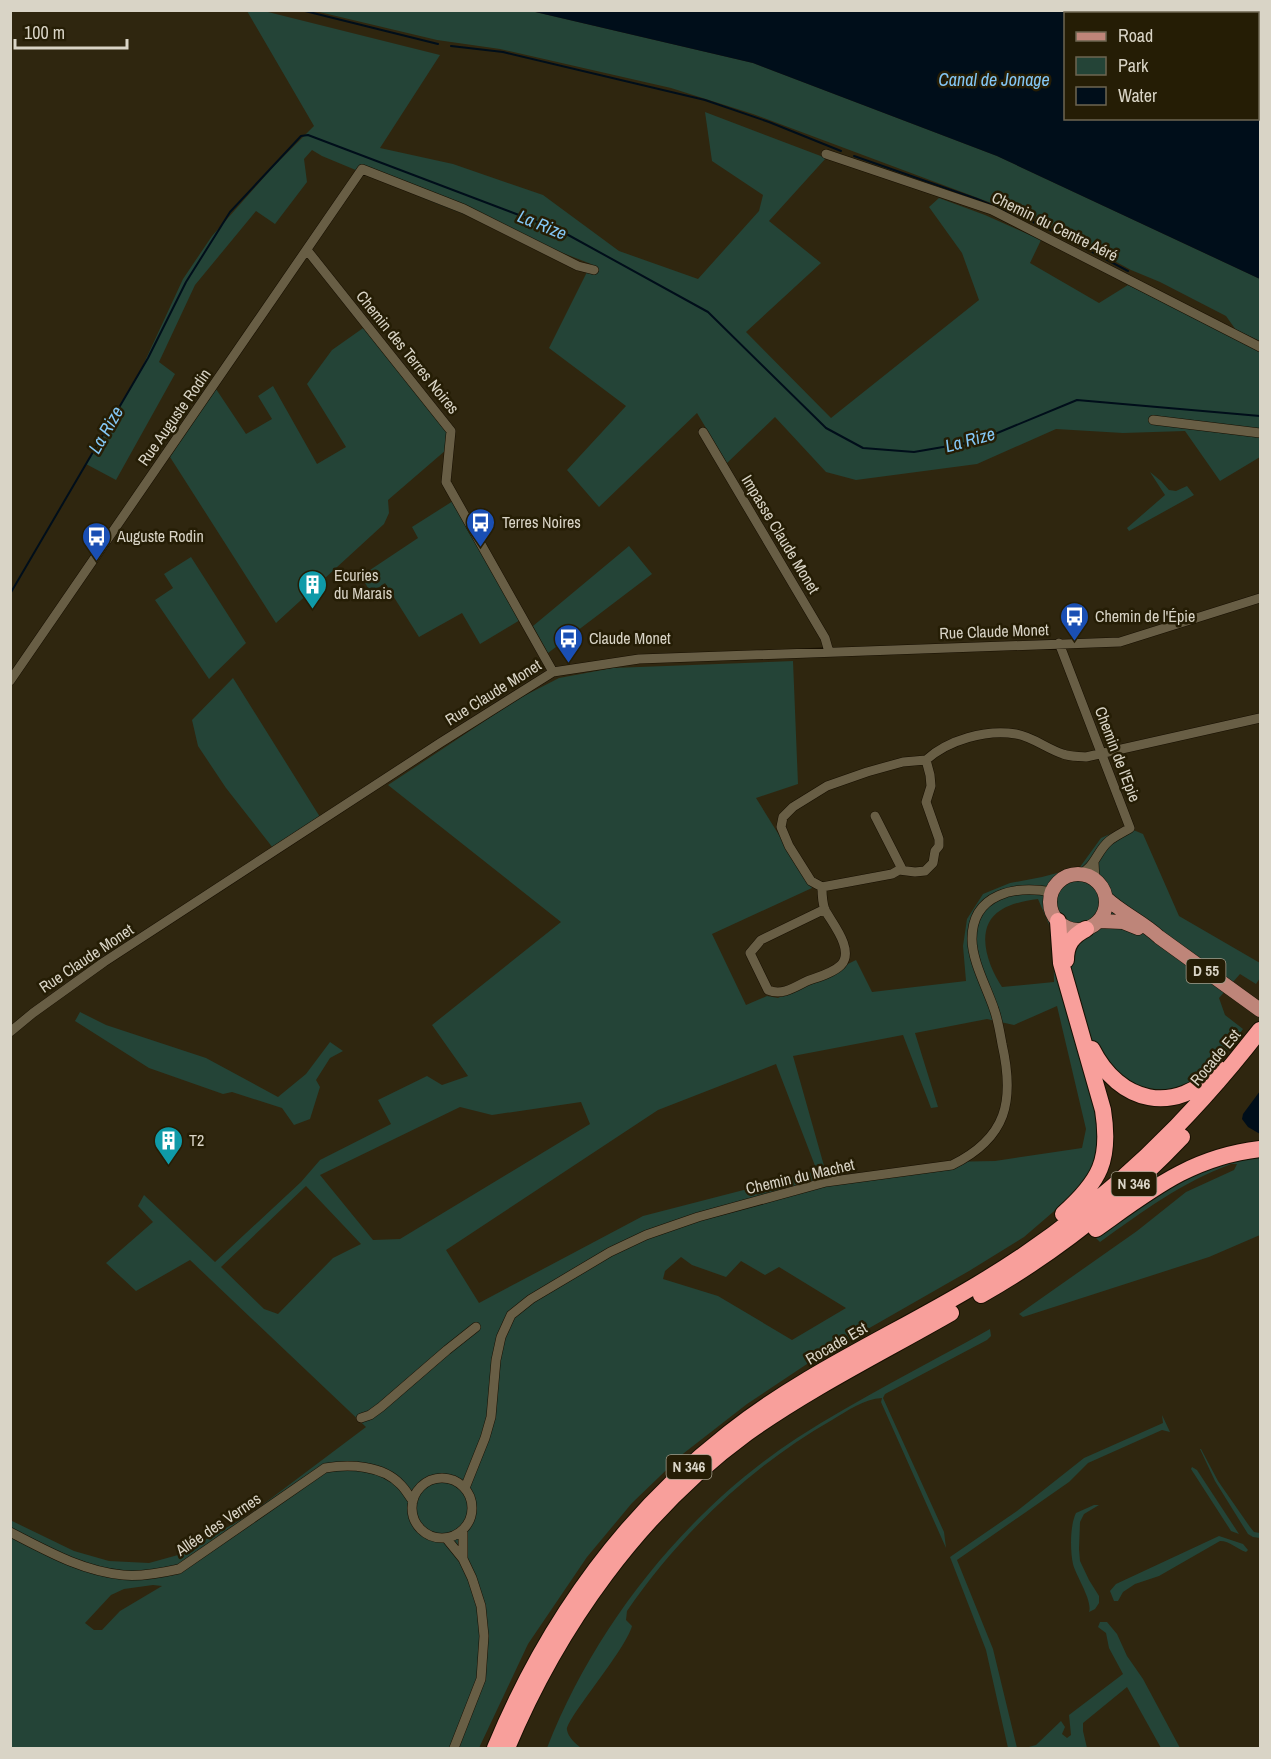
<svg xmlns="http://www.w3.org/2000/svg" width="1271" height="1759" viewBox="0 0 1271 1759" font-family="'Archivo Narrow',sans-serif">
<rect width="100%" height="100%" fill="#2f260f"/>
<path fill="#244437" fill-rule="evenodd" d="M 247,11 L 264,11 L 440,55 L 380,148 L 453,164 L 543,195 L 619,251 L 698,279 L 759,211 L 763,195 L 712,161 L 705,112 L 826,158 L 769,221 L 821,263 L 746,332 L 831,418 L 979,300 L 962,253 L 929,207 L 939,198 L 985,215 L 1041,240 L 1030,263 L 1099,303 L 1128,285 L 1260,351 L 1260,457 L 1220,481 L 1185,431 L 1123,433 L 1056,429 L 977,464 L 856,480 L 826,472 L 775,417 L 727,463 L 697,413 L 599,507 L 567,470 L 626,406 L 549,348 L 591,264 L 435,203 L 322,156 L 312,150 L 304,159 L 307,182 L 275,224 L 256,211 L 195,285 L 159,362 L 175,374 L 116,480 L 86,464 L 139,374 L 183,279 L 212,236 L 274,166 L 314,126 Z
M 315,11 L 531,11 L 753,63 L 997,156 L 1260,279 L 1260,341 L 1236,330 L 1226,316 L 1160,282 L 1131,270 L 1045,223 L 753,114 L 671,88 L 500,49 L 437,40 Z
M 366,326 L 445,426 L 448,438 L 446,450 L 388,500 L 389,513 L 384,524 L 276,623 L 170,457 L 216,389 L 246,434 L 272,419 L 258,396 L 273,386 L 317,464 L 346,447 L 307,384 L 332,350 Z
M 1150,472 L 1161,481 L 1169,490 L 1176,491 L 1187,486 L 1194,495 L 1129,531 L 1127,528 L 1165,495 Z
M 453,501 L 520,620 L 480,644 L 462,613 L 419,637 L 385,583 L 371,593 L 361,576 L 418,538 L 412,527 Z
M 629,546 L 652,574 L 548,653 L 533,626 Z
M 191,557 L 246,643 L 209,679 L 155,600 L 173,588 L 164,574 Z
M 793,661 L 798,784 L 756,798 L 812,888 L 712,934 L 746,1005 L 767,996 L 778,998 L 856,960 L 872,992 L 966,981 L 963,946 L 967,919 L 983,894 L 1010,883 L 1042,877 L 1080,867 L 1101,838 L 1126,827 L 1143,834 L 1179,916 L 1260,963 L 1260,978 L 1256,984 L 1240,974 L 1219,998 L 1225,1015 L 1243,1029 L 1219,1062 L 1190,1086 L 1165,1090 L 1136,1087 L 1113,1072 L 1102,1056 L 1097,1116 L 1097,1160 L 1090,1173 L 1074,1194 L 1024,1237 L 969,1271 L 810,1362 L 747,1404 L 684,1453 L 632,1503 L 587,1557 L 528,1644 L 479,1748 L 11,1748 L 10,1520 L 74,1551 L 109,1561 L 149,1563 L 178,1555 L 249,1515 L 366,1427 L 190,1260 L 136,1291 L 106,1263 L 153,1222 L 138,1206 L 144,1195 L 215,1262 L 301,1182 L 320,1160 L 391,1124 L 378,1100 L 427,1076 L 442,1085 L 468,1076 L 432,1025 L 561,922 L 388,785 L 518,699 L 559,678 L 613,668 ZM 1038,899 L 1053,934 L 1054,982 L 1002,987 C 988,966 973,927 1001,910 C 1012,903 1025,901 1038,899 ZM 1057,1006 L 1086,1129 L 1082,1148 L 995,1161 L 942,1162 L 828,1180 L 793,1056 L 903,1035 L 931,1108 L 938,1107 L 915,1033 L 987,1019 L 1014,1025 ZM 776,1064 L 817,1171 L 643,1216 L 479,1303 L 446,1250 L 658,1110 ZM 581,1102 L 590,1124 L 400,1239 L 373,1240 L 320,1175 L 460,1107 L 492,1115 ZM 306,1186 L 361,1244 L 333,1258 L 278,1314 L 264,1309 L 221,1267 ZM 681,1257 L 692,1265 L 726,1277 L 741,1261 L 765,1275 L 779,1267 L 846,1308 L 792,1340 L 718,1296 L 663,1279 L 665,1271 ZM 153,1585 L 162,1586 L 120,1611 L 102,1630 L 94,1630 L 85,1623 L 111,1595 L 124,1589 Z
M 233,678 L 320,817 L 273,848 L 226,788 L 198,746 L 192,720 Z
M 80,1012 L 106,1025 L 206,1058 L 278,1097 L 306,1074 L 330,1042 L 343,1051 L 330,1058 L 316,1080 L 320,1087 L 310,1119 L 294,1125 L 282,1108 L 232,1092 L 223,1094 L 149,1068 L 75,1021 Z
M 1260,1155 L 1260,1235 L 1209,1257 L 1023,1317 L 1019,1314 L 1137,1231 L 1186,1192 L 1234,1170 L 1237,1164 L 1231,1164 C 1181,1183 1143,1211 1100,1242 L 1095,1237 L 1148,1198 L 1198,1170 Z
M 990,1329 L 991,1336 L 987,1340 L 885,1394 L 883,1398 L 944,1532 L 946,1548 L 881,1402 L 882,1398 C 864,1399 847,1411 832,1420 C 750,1467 680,1534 627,1611 L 626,1620 L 632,1626 C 625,1651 565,1720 567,1730 C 568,1737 576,1744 581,1748 L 547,1748 C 595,1625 686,1511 797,1438 C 859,1398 926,1365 990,1329 Z
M 1162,1415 L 1170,1432 L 1162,1430 L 1088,1463 L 1069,1482 L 957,1560 L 993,1649 L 1017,1748 L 1008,1748 L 986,1650 L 950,1557 L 1017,1511 L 1084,1458 L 1163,1423 Z
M 1200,1449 L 1201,1449 L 1218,1481 L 1250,1527 L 1254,1532 L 1260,1533 L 1260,1538 L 1253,1537 L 1248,1534 L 1215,1481 Z
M 1192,1467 L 1197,1470 L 1239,1534 L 1231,1531 L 1191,1469 Z
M 1094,1505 L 1099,1505 L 1084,1514 L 1080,1522 L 1079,1549 L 1080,1561 L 1089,1580 L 1099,1596 L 1099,1603 L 1095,1609 L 1089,1612 C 1093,1601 1076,1576 1073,1564 C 1070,1550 1070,1525 1076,1513 Z
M 1219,1536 L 1243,1544 L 1248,1550 L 1246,1552 C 1237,1549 1230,1541 1220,1541 L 1159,1576 L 1135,1584 L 1123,1592 L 1118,1601 L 1114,1601 L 1110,1591 L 1116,1584 Z
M 1100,1622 L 1107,1622 L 1117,1634 L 1127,1656 L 1143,1679 L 1180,1748 L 1161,1748 L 1127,1687 L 1083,1723 L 1083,1731 L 1087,1748 L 1025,1748 L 1036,1745 L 1061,1721 L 1065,1727 L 1062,1734 L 1067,1738 L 1071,1735 L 1069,1715 L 1123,1674 L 1109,1648 L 1106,1633 L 1098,1627 Z"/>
<path fill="#000e1a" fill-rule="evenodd" d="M 531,11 L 1260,11 L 1260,279 L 997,156 L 753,63 ZM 1066,14 L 1258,14 L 1258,118 L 1066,118 Z
M 1260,1091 L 1260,1134 L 1248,1127 L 1242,1119 L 1243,1114 Z"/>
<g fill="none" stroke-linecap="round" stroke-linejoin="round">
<path stroke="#000e1a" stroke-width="2" d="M 301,10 L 438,44
M 451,46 L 503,52 L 705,100 L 769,122 L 841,151
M 854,156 L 977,199 L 1045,227 L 1128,271
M 10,594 L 148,358 L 186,282 L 230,212 L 301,136 L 308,135 L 561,231 L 708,312 L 826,428 L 863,448 L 914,452 L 978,441 L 1077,400 L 1260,416"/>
<defs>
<path id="street" d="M 826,154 L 992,210 L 1260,347
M 307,250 L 451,431 L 446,482 L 553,672
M 1153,420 L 1260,433
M 703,432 L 825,638 L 829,652
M 1059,643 L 1130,828 C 1124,832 1115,836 1109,841 C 1097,851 1095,867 1080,874
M 10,681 L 362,169 L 464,209 L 578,266 L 594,270
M 926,760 L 903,762 L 867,772 L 827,786 L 793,807 L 783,817 L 781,827 L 789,846 L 811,881 L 822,887 L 892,874 L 899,870 L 915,872 L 925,871 L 933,863 L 935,851 L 939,846 L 939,839 L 926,802 L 931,786 L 930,775 L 926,760 C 948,740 986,729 1016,734 C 1033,737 1047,749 1063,754 C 1070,757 1079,756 1086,757 L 1260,718
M 875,816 L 902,869
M 1094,862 L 1095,880
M 822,887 C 822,895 822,902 825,910 C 832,923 855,950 841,965 C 833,973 818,977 807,981 C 795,987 782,996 768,990 L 750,953 L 761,940 L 825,909
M 10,1032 L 33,1013 L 104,962 L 440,743 L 553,672 L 639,659 L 1120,642 L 1260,598
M 361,1418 L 370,1415 L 381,1407 L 447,1350 L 476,1327
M412 1508a30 30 0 1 1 60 0a30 30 0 1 1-60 0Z
M 465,1488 L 485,1438 L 491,1417 L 496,1360 L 501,1337 L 511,1315 L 531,1299 L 610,1252 L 646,1235 L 698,1217 L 826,1182 L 952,1165 C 1007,1138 1015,1101 1002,1044 C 1000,1033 998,1020 994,1009 C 987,988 972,961 972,939 C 972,893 1016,885 1052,892
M 463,1530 L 463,1559
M 10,1532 C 47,1551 82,1571 123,1575 C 141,1577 161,1573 179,1569 L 325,1468 C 349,1464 383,1465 401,1485 C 406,1490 409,1496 413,1501
M 446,1538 L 463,1559 L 472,1578 L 481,1606 L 484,1636 L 481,1679 L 454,1748"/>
<path id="primary" d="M1050 902a28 28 0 1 1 56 0a28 28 0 1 1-56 0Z
M 1106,898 C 1122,913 1143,922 1159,937 L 1260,1010
M 1099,921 L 1123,922 L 1138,928"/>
<path id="highway" d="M 1058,921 L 1061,963 L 1103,1110 C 1111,1160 1100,1181 1063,1214
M 1066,960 C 1066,945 1072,936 1086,929
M 1092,1049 C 1119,1103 1175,1117 1219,1069
M 1096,1229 C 1151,1190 1191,1157 1260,1149
M 981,1295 C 1055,1253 1123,1199 1182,1137
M 495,1748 C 546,1625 623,1516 729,1433 C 805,1373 895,1334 978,1284 C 1088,1219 1182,1131 1260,1030
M 507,1748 C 558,1626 639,1512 747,1433 C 812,1387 883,1352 951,1313"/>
</defs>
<use href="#street" stroke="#170f00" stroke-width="10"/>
<use href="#primary" stroke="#170f00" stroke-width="15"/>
<use href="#highway" stroke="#170f00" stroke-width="18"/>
<use href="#street" stroke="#685e45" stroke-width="9"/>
<use href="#primary" stroke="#be8579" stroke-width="14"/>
<use href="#highway" stroke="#f89f9b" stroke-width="16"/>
</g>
<defs>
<symbol id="bus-pin" viewBox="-11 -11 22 30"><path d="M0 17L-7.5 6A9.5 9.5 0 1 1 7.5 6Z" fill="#1a4fb4" stroke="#251d05"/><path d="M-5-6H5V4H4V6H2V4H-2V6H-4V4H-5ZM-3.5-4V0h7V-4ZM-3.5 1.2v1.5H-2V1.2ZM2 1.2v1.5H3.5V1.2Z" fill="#fff"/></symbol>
<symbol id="building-pin" viewBox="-11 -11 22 30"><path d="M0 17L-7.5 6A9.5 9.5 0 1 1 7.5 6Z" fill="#0f9aa8" stroke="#251d05"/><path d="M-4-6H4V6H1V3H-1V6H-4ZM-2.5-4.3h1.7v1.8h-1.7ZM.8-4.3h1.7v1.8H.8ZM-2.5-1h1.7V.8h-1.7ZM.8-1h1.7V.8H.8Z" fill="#fff"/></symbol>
</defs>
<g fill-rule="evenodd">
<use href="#bus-pin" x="464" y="506" width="33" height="45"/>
<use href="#bus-pin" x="80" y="520" width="33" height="45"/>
<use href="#building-pin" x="296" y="568" width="33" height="45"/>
<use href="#bus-pin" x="1058" y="600" width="33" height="45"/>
<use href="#bus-pin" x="552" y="622" width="33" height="45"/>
<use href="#building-pin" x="152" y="1124" width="33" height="45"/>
</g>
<g text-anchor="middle" stroke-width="5" stroke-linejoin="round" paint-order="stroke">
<g fill="#251d05" stroke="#a39d8c" stroke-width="1.5">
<rect x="1186.5" y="959" width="39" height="24" rx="4.5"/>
<rect x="1111.5" y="1172" width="45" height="24" rx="4.5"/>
<rect x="666.5" y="1455" width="45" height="24" rx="4.5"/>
</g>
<g font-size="15" font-weight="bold" fill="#d9d4c6">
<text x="1206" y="976">D 55</text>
<text x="1134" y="1189">N 346</text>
<text x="689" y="1472">N 346</text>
</g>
<g font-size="16" fill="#d9d4c6" stroke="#251d05">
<text transform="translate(1055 226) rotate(26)" y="6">Chemin du Centre Aéré</text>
<text transform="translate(408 352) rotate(51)" y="6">Chemin des Terres Noires</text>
<text transform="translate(174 417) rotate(-55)" y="6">Rue Auguste Rodin</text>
<text transform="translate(781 534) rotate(59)" y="6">Impasse Claude Monet</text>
<text transform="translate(994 631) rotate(-2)" y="6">Rue Claude Monet</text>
<text transform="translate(493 692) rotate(-32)" y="6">Rue Claude Monet</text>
<text transform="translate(1118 754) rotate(69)" y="6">Chemin de l'Epie</text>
<text transform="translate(86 958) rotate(-34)" y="6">Rue Claude Monet</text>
<text transform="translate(1215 1057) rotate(-50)" y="6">Rocade Est</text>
<text transform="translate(800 1176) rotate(-13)" y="6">Chemin du Machet</text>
<text transform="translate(836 1343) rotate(-30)" y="6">Rocade Est</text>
<text transform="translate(218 1524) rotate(-34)" y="6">Allée des Vernes</text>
</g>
<g font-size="16" fill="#d9d4c6" stroke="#251d05" text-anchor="start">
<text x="502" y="528">Terres Noires</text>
<text x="117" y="542">Auguste Rodin</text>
<text x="334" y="581">Ecuries<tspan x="334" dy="18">du Marais</tspan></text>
<text x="1095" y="622">Chemin de l'Épie</text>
<text x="589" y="644">Claude Monet</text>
<text x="189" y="1146">T2</text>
</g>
<g font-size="18" font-style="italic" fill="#84c7f5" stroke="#251d05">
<text x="994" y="86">Canal de Jonage</text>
<text transform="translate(542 225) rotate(22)" y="6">La Rize</text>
<text transform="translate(106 430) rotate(-60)" y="6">La Rize</text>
<text transform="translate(970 440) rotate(-15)" y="6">La Rize</text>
</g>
</g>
<rect width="1271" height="1759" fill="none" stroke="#d9d4c6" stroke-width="24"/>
<rect x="1064" y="12" width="195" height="108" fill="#251d05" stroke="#6d6652" stroke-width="1.5"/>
<rect x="1076" y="32" width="30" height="9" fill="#be8579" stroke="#6d6652" stroke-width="1.5"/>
<text x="1118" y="42" font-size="18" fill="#d9d4c6">Road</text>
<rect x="1076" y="57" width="30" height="18" fill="#244437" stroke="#6d6652" stroke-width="1.5"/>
<text x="1118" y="72" font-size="18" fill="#d9d4c6">Park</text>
<rect x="1076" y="87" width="30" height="18" fill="#000e1a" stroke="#6d6652" stroke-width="1.5"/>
<text x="1118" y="102" font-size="18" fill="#d9d4c6">Water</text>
<path d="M15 39v9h112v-9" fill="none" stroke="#d9d4c6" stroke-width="3"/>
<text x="24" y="39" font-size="18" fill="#d9d4c6" stroke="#251d05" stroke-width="4.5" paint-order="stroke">100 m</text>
</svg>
